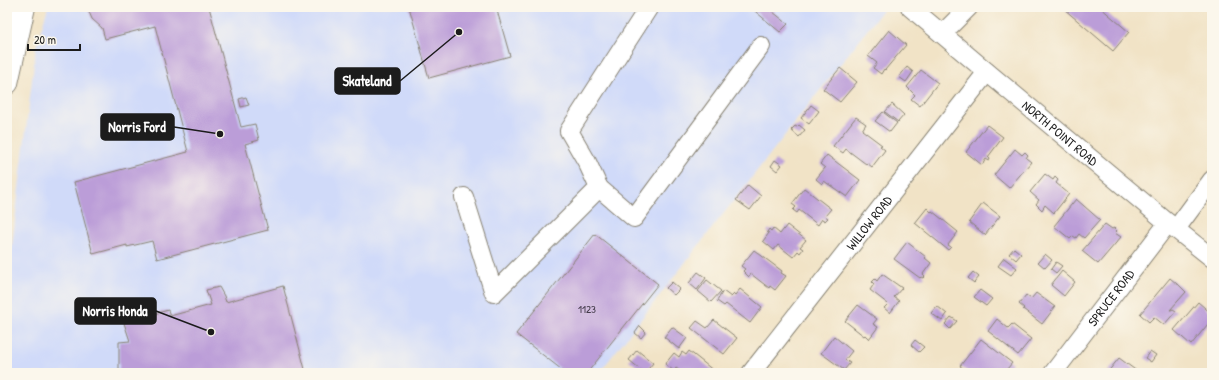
<svg xmlns="http://www.w3.org/2000/svg" width="1219" height="380" viewBox="0 0 1219 380" font-family="'Patrick Hand',sans-serif">
<rect width="100%" height="100%" fill="#fbf7ec"/>
<filter id="ink" filterUnits="userSpaceOnUse"><feTurbulence type="fractalNoise" baseFrequency=".025" numOctaves="2"/><feDisplacementMap in="SourceGraphic" scale="8" xChannelSelector="R" yChannelSelector="G"/><feConvolveMatrix kernelMatrix="1 2 1 2 8 2 1 2 1" color-interpolation-filters="sRGB"/></filter>
<filter id="wash" filterUnits="userSpaceOnUse"><feTurbulence type="fractalNoise" baseFrequency=".012" numOctaves="4" result="noise"/><feDisplacementMap in="SourceGraphic" scale="16" xChannelSelector="R" yChannelSelector="G"/><feGaussianBlur stdDeviation="0.9" result="paint"/><feColorMatrix in="noise" values="0 0 0 0 0 0 0 0 0 0 0 0 0 0 0 0 0 1.4 0 .05"/><feComposite in="paint" operator="in"/></filter>
<g filter="url(#wash)">
<rect width="100%" height="100%" fill="#f1e3c6"/>
<path fill="#d0daf9" d="M 48,7 L 885,7 L 599,373 L 8,373 L 8,280 L 36,47 Z"/>
<g id="blocks">
<path fill="#bb9dd8" d="M 87,7 L 209,7 L 241,127 L 255,124 L 259,140 L 245,144 L 268,230 L 157,259 L 152,241 L 127,247 L 127,245 L 93,254 L 74,182 L 188,152 L 155,26 L 105,39 L 102,28 L 92,19 Z
M 409,7 L 496,7 L 510,56 L 429,78 Z
M 750,7 L 771,7 L 775,10 L 773,12 L 788,24 L 780,32 Z
M 1066,7 L 1100,7 L 1129,32 L 1113,51 L 1064,9 Z
M 889,30 L 906,45 L 885,70 L 884,69 L 881,74 L 873,68 L 877,63 L 868,56 Z
M 907,67 L 913,72 L 906,82 L 899,77 Z
M 840,68 L 857,82 L 840,102 L 823,89 Z
M 921,70 L 938,83 L 920,106 L 911,99 L 915,95 L 907,87 Z
M 246,97 L 249,105 L 241,107 L 239,99 Z
M 892,104 L 904,115 L 898,122 L 885,112 Z
M 811,105 L 819,111 L 813,119 L 809,124 L 801,118 Z
M 883,112 L 897,123 L 890,132 L 875,121 Z
M 856,117 L 866,124 L 862,130 L 882,145 L 880,146 L 885,150 L 872,167 L 867,163 L 866,164 L 846,149 L 843,153 L 833,146 Z
M 799,125 L 805,130 L 799,137 L 791,130 L 795,126 L 797,127 Z
M 987,125 L 1003,137 L 988,157 L 990,159 L 989,161 L 986,159 L 982,165 L 966,152 Z
M 1015,149 L 1022,155 L 1025,152 L 1028,155 L 1026,158 L 1031,162 L 1009,188 L 994,175 Z
M 827,155 L 860,180 L 847,197 L 824,181 L 822,184 L 816,179 L 825,168 L 820,164 Z
M 775,160 L 782,165 L 777,171 L 771,166 Z
M 1045,174 L 1053,180 L 1055,177 L 1058,180 L 1056,183 L 1069,194 L 1054,213 L 1045,205 L 1042,210 L 1036,204 L 1039,200 L 1030,192 Z
M 748,185 L 761,196 L 750,210 L 736,200 Z
M 804,188 L 831,209 L 825,216 L 828,218 L 825,221 L 822,219 L 818,225 L 799,210 L 797,213 L 793,210 L 796,207 L 792,204 Z
M 1076,199 L 1100,220 L 1084,238 L 1079,234 L 1076,238 L 1073,236 L 1070,239 L 1054,226 Z
M 983,203 L 1000,216 L 985,235 L 969,222 Z
M 927,208 L 931,212 L 932,211 L 958,232 L 948,245 L 951,247 L 948,250 L 915,223 Z
M 1105,224 L 1112,229 L 1114,228 L 1117,231 L 1115,233 L 1121,237 L 1098,264 L 1082,251 Z
M 787,225 L 806,240 L 800,247 L 803,249 L 800,253 L 798,251 L 793,257 L 778,245 L 774,250 L 763,241 L 769,233 L 767,232 L 769,229 L 771,231 L 773,228 L 780,234 Z
M 595,234 L 658,284 L 587,373 L 566,373 L 516,334 Z
M 907,242 L 926,257 L 925,258 L 931,263 L 923,274 L 925,276 L 923,278 L 921,277 L 920,278 L 894,259 Z
M 1014,248 L 1021,254 L 1016,260 L 1009,254 Z
M 754,250 L 782,271 L 781,273 L 786,276 L 775,290 L 770,286 L 769,288 L 751,274 L 749,277 L 743,271 L 745,269 L 741,266 Z
M 1045,254 L 1052,260 L 1045,268 L 1038,262 Z
M 1004,258 L 1017,268 L 1011,275 L 998,266 Z
M 1056,262 L 1062,266 L 1056,273 L 1051,269 Z
M 1062,271 L 1075,282 L 1064,296 L 1051,285 Z
M 698,272 L 706,278 L 697,290 L 689,283 Z
M 973,272 L 979,277 L 974,283 L 968,278 Z
M 882,274 L 902,288 L 894,297 L 899,301 L 890,313 L 884,308 L 888,304 L 870,290 L 874,284 L 872,282 L 875,279 L 877,281 Z
M 1170,278 L 1177,284 L 1178,284 L 1186,292 L 1170,310 L 1171,310 L 1173,309 L 1176,311 L 1164,325 L 1154,317 L 1149,322 L 1140,314 Z
M 707,280 L 721,291 L 711,302 L 698,291 Z
M 672,282 L 680,289 L 674,295 L 666,288 Z
M 283,286 L 306,373 L 119,373 L 119,342 L 130,341 L 124,323 L 168,310 L 170,316 L 211,305 L 206,290 L 219,287 L 224,296 L 226,302 Z
M 740,289 L 762,307 L 750,323 L 726,304 L 724,306 L 717,301 L 723,291 L 731,297 L 734,294 L 735,295 Z
M 980,290 L 992,299 L 986,306 L 974,297 Z
M 1036,293 L 1055,307 L 1042,324 L 1023,309 L 1024,308 L 1019,304 L 1026,295 L 1031,299 Z
M 1198,302 L 1212,314 L 1212,319 L 1191,345 L 1174,330 Z
M 858,305 L 877,319 L 873,324 L 878,327 L 869,339 L 865,335 L 864,336 L 845,321 Z
M 937,306 L 947,314 L 942,321 L 931,313 Z
M 951,317 L 957,321 L 950,329 L 945,324 Z
M 997,319 L 1008,328 L 1012,324 L 1031,339 L 1018,355 L 988,331 Z
M 714,320 L 737,338 L 724,354 L 691,328 L 697,321 L 707,328 Z
M 640,326 L 646,332 L 641,338 L 635,333 Z
M 672,327 L 687,338 L 679,349 L 664,337 Z
M 834,336 L 852,351 L 845,360 L 850,363 L 844,370 L 840,367 L 821,353 Z
M 981,339 L 1012,363 L 1007,369 L 1012,372 L 1011,373 L 969,373 L 960,366 Z
M 915,340 L 924,347 L 919,352 L 911,345 Z
M 637,350 L 653,363 L 645,373 L 629,360 Z
M 689,351 L 714,371 L 712,373 L 683,373 L 676,368 L 674,371 L 665,364 L 674,353 L 679,357 L 682,352 L 686,355 Z
M 1150,351 L 1156,355 L 1151,362 L 1145,358 Z
M 1119,358 L 1138,372 L 1138,373 L 1107,373 Z"/>
</g>
</g>
<g filter="url(#ink)">
<use href="#blocks" fill-opacity="0" stroke="#868071" stroke-width="1"/>
<g fill="none" stroke-linecap="round" stroke-linejoin="round">
<defs>
<g id="minor">
<path id="s1" d="M 910,7 L 987,72 L 1168,223 L 1212,258"/>
<path d="M 942,34 L 969,7"/>
<path d="M 599,188 L 634,218 L 761,46"/>
<path d="M 464,197 L 494,293 L 599,188 L 587,162 L 569,131 L 649,7"/>
<path d="M 1176,229 L 1212,180"/>
<path id="s2" d="M 751,373 L 987,72"/>
<path id="s3" d="M 1053,373 L 1168,223"/>
</g>
<path id="major" d="M 7,83 L 24,7"/>
</defs>
<use href="#minor" stroke="#868071" stroke-width="20"/>
<use href="#major" stroke="#868071" stroke-width="24"/>
<use href="#minor" stroke="#fff" stroke-width="18"/>
<use href="#major" stroke="#fff" stroke-width="22"/>
</g>
</g>
<g text-anchor="middle" stroke-width="3" stroke-linejoin="round" paint-order="stroke">
<g font-size="11" fill="#443c4b">
<text x="587" y="313">1123</text>
</g>
<g font-size="13" fill="#1c1c1c" stroke="#fbf7ec">
<text dy="5" stroke="none"><textPath href="#s1" startOffset="196">NORTH POINT ROAD</textPath></text>
<text dy="5" stroke="none"><textPath href="#s2" startOffset="191">WILLOW ROAD</textPath></text>
<text dy="5" stroke="none"><textPath href="#s3" startOffset="95">SPRUCE ROAD</textPath></text>
</g>
</g>
<path fill="none" stroke="#1c1c1c" stroke-width="1.5" d="M459 32L400 81M220 134L174 127M211 332L156 311"/>
<g fill="#1c1c1c" stroke="#fbf7ec" stroke-width="1.5">
<circle cx="459" cy="32" r="4"/>
<circle cx="220" cy="134" r="4"/>
<circle cx="211" cy="332" r="4"/>
</g>
<g fill="#1c1c1c" stroke="#1c1c1c" stroke-width="1.5">
<rect x="335" y="68" width="65" height="26" rx="4"/>
<rect x="101" y="114" width="73" height="26" rx="4"/>
<rect x="75" y="298" width="81" height="26" rx="4"/>
</g>
<g font-size="14" text-anchor="middle" font-weight="bold" fill="#fff">
<text x="367" y="86">Skateland</text>
<text x="137" y="132">Norris Ford</text>
<text x="115" y="316">Norris Honda</text>
</g>
<rect width="1219" height="380" fill="none" stroke="#fbf7ec" stroke-width="24"/>
<path d="M28 44v6h52v-6" fill="none" stroke="#1c1c1c" stroke-width="2"/>
<text x="34" y="44" font-size="12" fill="#1c1c1c" stroke="#fbf7ec" stroke-width="3" paint-order="stroke">20 m</text>
</svg>
